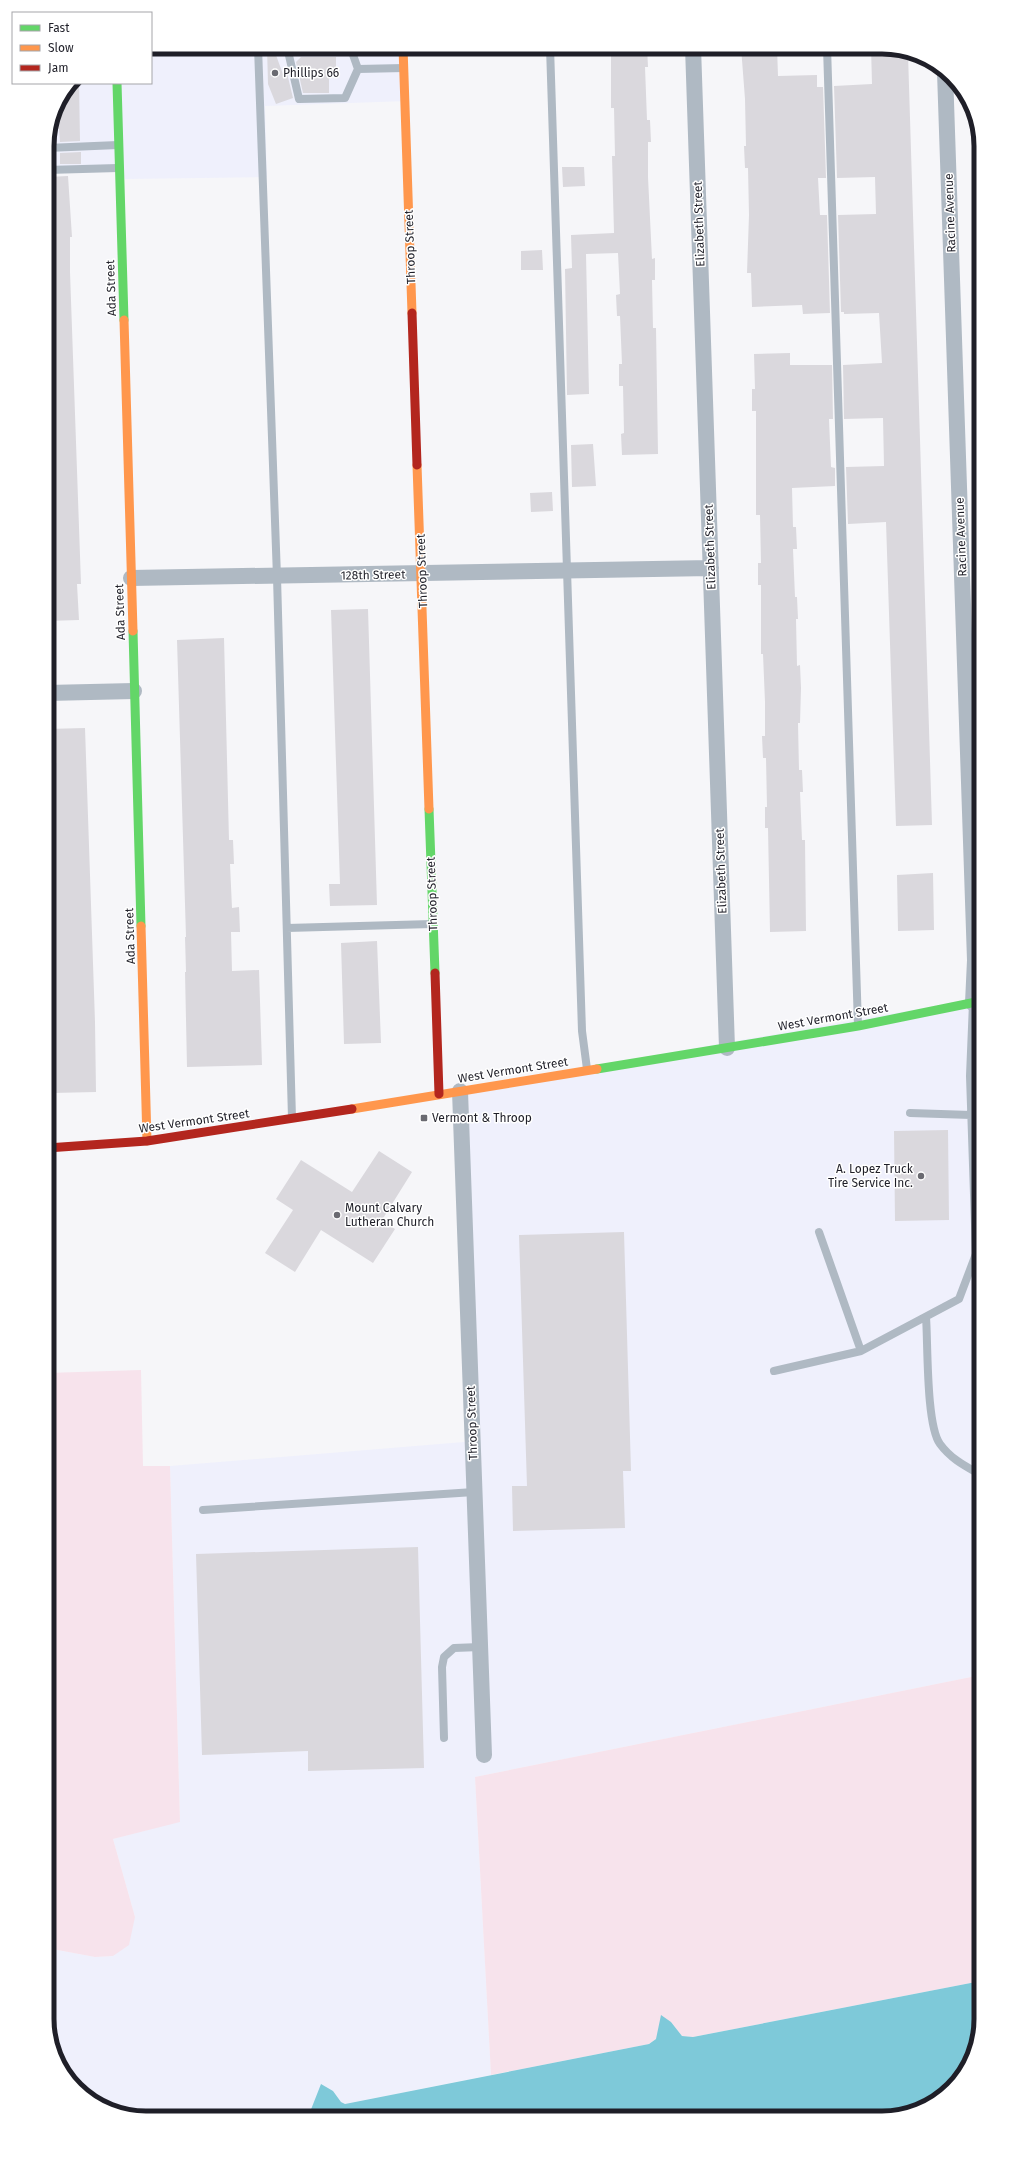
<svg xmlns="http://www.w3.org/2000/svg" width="1028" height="2165" viewBox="0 0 1028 2165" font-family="'Fira Sans',sans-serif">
<rect width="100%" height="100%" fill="#f6f6f9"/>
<path fill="#eff0fc" d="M 151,47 L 406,47 L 407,101 L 265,106 L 267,177 L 125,179 L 122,170 L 47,172 L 47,140 L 55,108 L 71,83 L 151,83 Z
M 981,998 L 981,1675 L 475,1777 L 491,2075 L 345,2104 L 341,2102 L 333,2091 L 310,2112 L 282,2118 L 139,2118 L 86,2098 L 52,2051 L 47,2019 L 47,1948 L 95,1957 L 113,1956 L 135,1917 L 113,1839 L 180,1821 L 170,1466 L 476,1441 L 468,1088 Z"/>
<path fill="#f7e3ec" d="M 141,1370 L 143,1466 L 170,1466 L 180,1822 L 113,1839 L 135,1917 L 129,1945 L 113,1956 L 95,1957 L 47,1948 L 47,1373 Z
M 981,1675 L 981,1981 L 693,2037 L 682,2036 L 671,2022 L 656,2039 L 649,2044 L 491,2075 L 475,1777 Z"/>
<path fill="#7ec9d9" d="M 981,1981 L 981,2019 L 964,2074 L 942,2098 L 914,2113 L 882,2118 L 282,2118 L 310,2112 L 321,2084 L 333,2091 L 341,2102 L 345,2104 L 649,2044 L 656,2039 L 661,2015 L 671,2022 L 682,2036 L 693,2037 Z"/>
<path fill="#dad8dd" d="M 267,47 L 273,47 L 284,77 L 287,73 L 293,98 L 276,104 L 268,84 Z
M 611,47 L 647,47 L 648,67 L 645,67 L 647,120 L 650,120 L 651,142 L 648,142 L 648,177 L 652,259 L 655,258 L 655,280 L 652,280 L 653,328 L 656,328 L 658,454 L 622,455 L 621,434 L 624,433 L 623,386 L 619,386 L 619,364 L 622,364 L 620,316 L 617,316 L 616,295 L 620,294 L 618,253 L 586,254 L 589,394 L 567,395 L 565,269 L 572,268 L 571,235 L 614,233 L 612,156 L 615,156 L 614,108 L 611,108 Z
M 741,47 L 777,47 L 778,76 L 817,75 L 817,87 L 823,87 L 826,178 L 818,178 L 820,215 L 827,215 L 830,313 L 803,314 L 802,305 L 752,307 L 751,273 L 747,273 L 749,215 L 748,168 L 745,168 L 744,146 L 746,146 L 745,99 Z
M 871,47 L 889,47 L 908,54 L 932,825 L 896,826 L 886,522 L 848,524 L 846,467 L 884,466 L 883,418 L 844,419 L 843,365 L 882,363 L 879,313 L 844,314 L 844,312 L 841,312 L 838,215 L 876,214 L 875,177 L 837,178 L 834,86 L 872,84 Z
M 301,57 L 336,57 L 336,72 L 329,79 L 329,93 L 303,93 L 296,62 Z
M 71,83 L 79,83 L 80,141 L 60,142 L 59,129 L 50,129 L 55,108 Z
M 81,152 L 81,164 L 60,164 L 60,153 Z
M 562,167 L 584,167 L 585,186 L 563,187 Z
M 68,176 L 72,237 L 70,237 L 70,272 L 81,584 L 77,584 L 79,620 L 47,621 L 47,177 Z
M 542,250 L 543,270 L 521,270 L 521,251 Z
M 790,353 L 790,365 L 832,365 L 833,419 L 829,419 L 831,467 L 835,468 L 835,486 L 792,488 L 793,527 L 796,527 L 797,549 L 793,549 L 795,597 L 797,597 L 798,619 L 796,619 L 797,666 L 800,665 L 801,688 L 800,723 L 798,723 L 799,770 L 802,770 L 803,792 L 800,792 L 802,840 L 805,840 L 806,931 L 770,932 L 768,828 L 765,828 L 765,807 L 767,807 L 766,758 L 763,758 L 762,736 L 765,736 L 765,702 L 763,654 L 761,654 L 761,585 L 758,585 L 758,563 L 761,563 L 760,515 L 756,515 L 756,411 L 752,411 L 752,389 L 755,389 L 754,354 Z
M 593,444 L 596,486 L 572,487 L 571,445 Z
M 552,492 L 553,511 L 531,512 L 530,493 Z
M 368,609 L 377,905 L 330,906 L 329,884 L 340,884 L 331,610 Z
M 224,638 L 229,840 L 233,840 L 234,864 L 230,864 L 232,908 L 239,907 L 240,932 L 231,932 L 232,971 L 259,970 L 262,1065 L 187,1067 L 185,972 L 186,972 L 185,937 L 186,937 L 177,640 Z
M 85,728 L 95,1022 L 96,1092 L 52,1093 L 52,1034 L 47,906 L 47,729 Z
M 933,873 L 934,930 L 898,931 L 897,875 Z
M 377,941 L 381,1043 L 344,1044 L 341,943 Z
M 948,1130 L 949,1220 L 895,1221 L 894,1131 Z
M 379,1151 L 412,1172 L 382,1220 L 395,1229 L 373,1263 L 321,1230 L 295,1272 L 265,1253 L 293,1210 L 276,1199 L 301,1160 L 352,1192 Z
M 624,1232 L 631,1471 L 623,1471 L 625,1528 L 513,1531 L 512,1486 L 527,1486 L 519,1235 Z
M 418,1547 L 424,1768 L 308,1771 L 308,1751 L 202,1755 L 196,1554 Z"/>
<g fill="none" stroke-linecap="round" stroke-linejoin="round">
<path stroke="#afb9c3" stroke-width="8" d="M 258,47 L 277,577 L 292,1118
M 550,47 L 582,1031 L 587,1069
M 827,47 L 858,1026
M 287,48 L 288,51 L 352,52 L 352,47
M 288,51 L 299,99 L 345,98 L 358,69
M 352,52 L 358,69 L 404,68
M 47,148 L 118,145
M 47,170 L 118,168
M 287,928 L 432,924
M 910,1113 L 971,1115
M 819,1232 L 861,1351
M 926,1317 C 928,1343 926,1425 940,1444 C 951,1459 965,1466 981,1475
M 774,1371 L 861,1351 L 959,1299 L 976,1254 L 970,1076 L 973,1003
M 203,1510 L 474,1492
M 444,1738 L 442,1667 L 444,1657 L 454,1648 L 480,1647"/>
<path stroke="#afb9c3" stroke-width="16" d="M 693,47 L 727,1048
M 945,72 L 975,960 L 973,1003
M 131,578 L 711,568
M 47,693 L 134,691
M 460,1091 L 484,1755"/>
<path stroke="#63d668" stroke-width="9" d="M 117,83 L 124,320
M 133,631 L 141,926
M 429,809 L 435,973
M 597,1069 L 858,1026 L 981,1001"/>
<path stroke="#ff974d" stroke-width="9" d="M 403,47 L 412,313
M 124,320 L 133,631
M 417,465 L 429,809
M 141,926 L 147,1141
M 352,1109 L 597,1069"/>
<path stroke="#b3261e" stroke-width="9" d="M 412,313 L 417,465
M 435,973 L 439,1094
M 47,1148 L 147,1141 L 352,1109"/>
</g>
<g fill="#6a6a71" stroke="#fff" stroke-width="1.5">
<circle cx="275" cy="73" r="4"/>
<rect x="420" y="1114" width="8" height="8" rx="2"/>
<circle cx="921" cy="1176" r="4"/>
<circle cx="337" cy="1215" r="4"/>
</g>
<g text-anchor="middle" stroke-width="3" stroke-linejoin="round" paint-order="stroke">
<g font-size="12" fill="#1f1f28" stroke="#fff" text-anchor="start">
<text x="283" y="77">Phillips 66</text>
<text x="432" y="1122">Vermont &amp; Throop</text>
<text x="913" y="1173" text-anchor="end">A. Lopez Truck<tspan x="913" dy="14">Tire Service Inc.</tspan></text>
<text x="345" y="1212">Mount Calvary<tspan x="345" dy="14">Lutheran Church</tspan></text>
</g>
<g font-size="12" fill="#1f1f28" stroke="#fff">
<text transform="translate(950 213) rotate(-92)" y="4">Racine Avenue</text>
<text transform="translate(699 224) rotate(-92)" y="4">Elizabeth Street</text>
<text transform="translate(410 247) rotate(-92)" y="4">Throop Street</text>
<text transform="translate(111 288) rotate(-92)" y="4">Ada Street</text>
<text transform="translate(961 537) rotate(-92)" y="4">Racine Avenue</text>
<text transform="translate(710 547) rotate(-92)" y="4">Elizabeth Street</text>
<text transform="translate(422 571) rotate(-92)" y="4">Throop Street</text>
<text transform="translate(373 575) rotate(-1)" y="4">128th Street</text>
<text transform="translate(120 612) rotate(-92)" y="4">Ada Street</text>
<text transform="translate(721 871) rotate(-92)" y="4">Elizabeth Street</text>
<text transform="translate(432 894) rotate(-92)" y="4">Throop Street</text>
<text transform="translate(130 936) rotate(-92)" y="4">Ada Street</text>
<text transform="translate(833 1017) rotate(-10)" y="4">West Vermont Street</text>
<text transform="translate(513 1070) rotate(-9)" y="4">West Vermont Street</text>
<text transform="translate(194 1121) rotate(-8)" y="4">West Vermont Street</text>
<text transform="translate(472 1423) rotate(-92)" y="4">Throop Street</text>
</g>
</g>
<path d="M0 0H1028V2165H0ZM146 54H882A92 92 0 0 1 974 146V2019A92 92 0 0 1 882 2111H146A92 92 0 0 1 54 2019V146A92 92 0 0 1 146 54Z" fill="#fff" fill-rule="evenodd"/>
<path fill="none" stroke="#1f1f28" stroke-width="5" d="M146 54H882A92 92 0 0 1 974 146V2019A92 92 0 0 1 882 2111H146A92 92 0 0 1 54 2019V146A92 92 0 0 1 146 54Z"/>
<rect x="12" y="12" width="140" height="72" fill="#ffffff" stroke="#a5a5a9"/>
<rect x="20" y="25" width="20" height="6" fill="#63d668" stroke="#a5a5a9"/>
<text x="48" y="32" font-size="12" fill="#1f1f28">Fast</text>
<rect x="20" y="45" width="20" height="6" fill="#ff974d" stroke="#a5a5a9"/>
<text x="48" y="52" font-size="12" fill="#1f1f28">Slow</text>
<rect x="20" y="65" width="20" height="6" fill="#b3261e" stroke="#a5a5a9"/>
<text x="48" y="72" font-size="12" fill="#1f1f28">Jam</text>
</svg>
